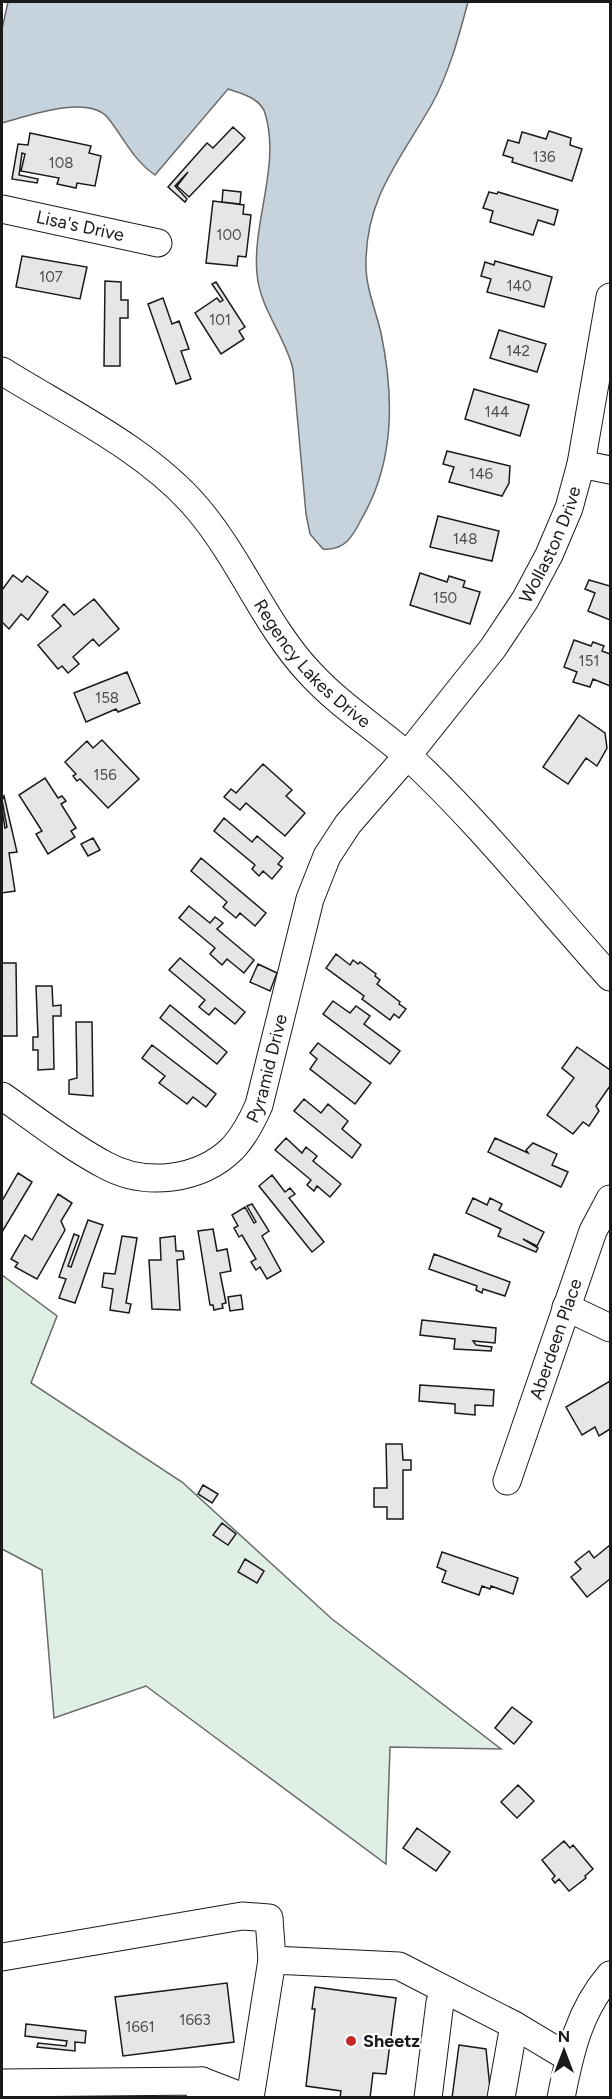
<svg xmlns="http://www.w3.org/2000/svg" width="612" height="2099" viewBox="0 0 612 2099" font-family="Figtree,sans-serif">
<rect width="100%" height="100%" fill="#fff"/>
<path fill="#e0efe3" stroke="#6a6a6a" stroke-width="1.5" d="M 2,1275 L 57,1316 L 31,1383 L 182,1482 L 332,1619 L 501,1749 L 390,1747 L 386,1864 L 146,1686 L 54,1718 L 42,1570 L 2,1549 Z"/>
<path fill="#c6d2dc" stroke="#6a6a6a" stroke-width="1.5" d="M 8,2 L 468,2 C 459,36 449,73 432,104 C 400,160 365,198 366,266 C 366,288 376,311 381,333 C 394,396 395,461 362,518 C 353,536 345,551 323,549 L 310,534 L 306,514 L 293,369 C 285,336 260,309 257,274 C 252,222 281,165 265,113 C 260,98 241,93 228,89 L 155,175 C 133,160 124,138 108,118 C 88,94 28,116 2,123 L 2,29 Z"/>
<path fill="#e6e6e6" stroke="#1a1a1a" stroke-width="1.5" d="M 233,127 L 245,138 L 189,197 L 177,186 L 188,172 L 175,186 L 187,199 L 185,202 L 168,187 L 207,143 L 213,148 Z
M 549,131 L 571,138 L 570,145 L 582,149 L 572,181 L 512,162 L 513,158 L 503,155 L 508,140 L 519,143 L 522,132 L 546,139 Z
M 30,133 L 91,146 L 89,153 L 101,156 L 95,186 L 77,183 L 76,188 L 57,184 L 59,178 L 21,171 L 25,154 L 22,153 L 19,175 L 38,179 L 37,183 L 12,179 L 18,144 L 28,145 Z
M 223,190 L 241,192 L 240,204 L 222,202 Z
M 489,192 L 497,194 L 498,192 L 558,210 L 554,225 L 538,220 L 533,235 L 490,222 L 493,211 L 483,208 Z
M 213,201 L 244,205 L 243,214 L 251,215 L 246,257 L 238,256 L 237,266 L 206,263 Z
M 22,256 L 87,267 L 80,299 L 16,287 Z
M 495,261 L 552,277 L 544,307 L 487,292 L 491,279 L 481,276 L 485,262 L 494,265 Z
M 105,281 L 121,282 L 121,300 L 128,300 L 128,318 L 120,318 L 120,366 L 104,366 Z
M 216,282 L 245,327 L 239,331 L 244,339 L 221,354 L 195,313 L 217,298 L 220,302 L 223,300 L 212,284 Z
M 163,298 L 172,324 L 179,321 L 189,349 L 181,351 L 191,379 L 176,384 L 148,304 Z
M 499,330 L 546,344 L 537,372 L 490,358 Z
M 474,389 L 529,405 L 520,436 L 465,419 Z
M 447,451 L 510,466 L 509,483 L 502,496 L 449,482 L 454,467 L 443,464 Z
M 438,516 L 499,531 L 492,561 L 430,547 Z
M 420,573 L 447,582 L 449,576 L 465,581 L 463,587 L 480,592 L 470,624 L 410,605 Z
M 13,575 L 22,582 L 27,576 L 48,592 L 28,620 L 21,614 L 9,629 L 2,622 L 2,590 Z
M 589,580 L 610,586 L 610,620 L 588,611 L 595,593 L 585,589 Z
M 94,599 L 119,629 L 99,646 L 93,639 L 73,657 L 79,664 L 68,673 L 62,666 L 58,669 L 38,645 L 61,626 L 52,616 L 64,604 L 74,615 Z
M 574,640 L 591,646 L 593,642 L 604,646 L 602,651 L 610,654 L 610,686 L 593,679 L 590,687 L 573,682 L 577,672 L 564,667 Z
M 127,672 L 140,703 L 118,712 L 116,709 L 86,722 L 74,693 Z
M 579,715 L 605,733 L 607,748 L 597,766 L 586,758 L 568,784 L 543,767 Z
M 102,740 L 139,779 L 108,808 L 80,779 L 77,781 L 73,776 L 76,774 L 65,762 L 87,741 L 93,748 Z
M 263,764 L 292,790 L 286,796 L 305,813 L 285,836 L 246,803 L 240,810 L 224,797 L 231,789 L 236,793 Z
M 45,778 L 58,798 L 62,796 L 66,801 L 61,804 L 76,828 L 71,831 L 75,837 L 48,854 L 36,834 L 42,831 L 19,795 Z
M 4,796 L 17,852 L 9,853 L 15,891 L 2,893 L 2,809 L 5,828 L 7,827 L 2,800 Z
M 224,818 L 252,842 L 257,836 L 283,858 L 278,864 L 282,867 L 272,879 L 263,871 L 259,876 L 252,869 L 255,865 L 214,831 Z
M 93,838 L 100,850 L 88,856 L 81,844 Z
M 201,858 L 266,913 L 255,926 L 240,913 L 236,918 L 223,907 L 227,902 L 191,871 Z
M 189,906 L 210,923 L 215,917 L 223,923 L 217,929 L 254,960 L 244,973 L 227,959 L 222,965 L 210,954 L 215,948 L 179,918 Z
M 336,954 L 350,965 L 353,960 L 358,964 L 360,962 L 376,974 L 375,976 L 380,980 L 377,984 L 400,1002 L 399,1004 L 406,1009 L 399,1018 L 394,1014 L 390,1020 L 362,999 L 364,996 L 326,968 Z
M 180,958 L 245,1012 L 235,1024 L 215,1008 L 209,1015 L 199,1007 L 205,1000 L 169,970 Z
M 2,963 L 16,963 L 17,1036 L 2,1036 Z
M 258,964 L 277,973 L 270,991 L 250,982 Z
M 36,986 L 52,986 L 53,1006 L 61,1005 L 61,1016 L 53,1016 L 54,1069 L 38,1070 L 38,1050 L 33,1050 L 33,1037 L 38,1037 Z
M 333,1001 L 350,1013 L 356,1006 L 370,1016 L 364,1024 L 400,1051 L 390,1064 L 323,1014 Z
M 170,1005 L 227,1052 L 217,1064 L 160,1018 Z
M 76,1022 L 92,1022 L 93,1096 L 69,1094 L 69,1080 L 77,1078 Z
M 318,1043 L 371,1083 L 355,1104 L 310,1069 L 317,1059 L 310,1053 Z
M 152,1045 L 216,1094 L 206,1107 L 193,1097 L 187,1104 L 159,1083 L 165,1076 L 142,1058 Z
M 577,1047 L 610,1070 L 610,1086 L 596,1106 L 599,1111 L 589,1126 L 583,1122 L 573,1134 L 547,1115 L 574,1078 L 562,1068 Z
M 304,1099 L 321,1113 L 328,1104 L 348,1121 L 342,1129 L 361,1145 L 352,1158 L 294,1111 Z
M 286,1138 L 302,1153 L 306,1147 L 317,1156 L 313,1161 L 341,1184 L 330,1197 L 317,1186 L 314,1191 L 307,1185 L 311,1180 L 275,1150 Z
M 495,1138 L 528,1153 L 526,1150 L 533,1143 L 557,1154 L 552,1165 L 568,1172 L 561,1187 L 488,1152 Z
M 18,1173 L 32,1182 L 2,1232 L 2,1201 Z
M 272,1175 L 285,1192 L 290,1188 L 295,1194 L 289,1198 L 324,1242 L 312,1252 L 259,1186 Z
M 58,1194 L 72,1203 L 61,1221 L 65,1230 L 37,1279 L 15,1267 L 18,1263 L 11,1259 L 25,1235 L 32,1240 Z
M 473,1198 L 487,1205 L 490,1198 L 502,1204 L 499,1210 L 544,1232 L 537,1246 L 523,1239 L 538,1248 L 536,1252 L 498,1236 L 501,1229 L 466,1213 Z
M 252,1204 L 269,1231 L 262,1236 L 281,1271 L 267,1279 L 260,1267 L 256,1270 L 251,1262 L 256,1259 L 242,1235 L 239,1237 L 234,1228 L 238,1226 L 232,1215 L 245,1207 L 254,1223 L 256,1222 L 247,1206 Z
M 88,1220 L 103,1225 L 75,1303 L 59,1298 L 66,1279 L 59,1277 L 74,1234 L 79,1236 L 68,1266 L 71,1267 Z
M 213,1229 L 217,1251 L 227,1249 L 231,1271 L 220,1273 L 226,1303 L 222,1304 L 223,1308 L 214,1310 L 213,1305 L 210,1305 L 198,1231 Z
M 122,1236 L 137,1238 L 126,1303 L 131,1304 L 129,1313 L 110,1310 L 113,1289 L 102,1287 L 104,1273 L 115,1274 Z
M 175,1236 L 176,1251 L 183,1251 L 184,1259 L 177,1260 L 180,1310 L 152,1309 L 149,1260 L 161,1260 L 160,1238 Z
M 434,1254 L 510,1282 L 505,1296 L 483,1289 L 482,1293 L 476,1290 L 477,1286 L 429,1269 Z
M 241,1295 L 243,1309 L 230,1311 L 228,1297 Z
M 422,1320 L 496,1328 L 495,1343 L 473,1341 L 476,1345 L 492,1347 L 491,1351 L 454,1349 L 455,1339 L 420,1335 Z
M 610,1381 L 610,1429 L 599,1436 L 595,1427 L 582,1435 L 566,1407 Z
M 420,1385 L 494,1390 L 493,1406 L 475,1405 L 475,1415 L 455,1413 L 455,1404 L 419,1401 Z
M 386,1444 L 402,1444 L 403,1460 L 411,1460 L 411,1470 L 403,1470 L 403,1519 L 387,1519 L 387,1507 L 374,1507 L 374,1488 L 387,1488 Z
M 203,1485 L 218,1494 L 212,1503 L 198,1494 Z
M 222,1523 L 236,1534 L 228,1545 L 213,1535 Z
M 610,1545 L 610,1579 L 587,1597 L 571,1577 L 581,1569 L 575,1562 L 589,1551 L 594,1558 Z
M 442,1552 L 518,1578 L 513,1594 L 491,1586 L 490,1589 L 482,1586 L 479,1595 L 442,1582 L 446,1571 L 437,1567 Z
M 245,1559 L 264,1571 L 257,1583 L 238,1572 Z
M 512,1707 L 532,1722 L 514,1744 L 495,1728 Z
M 518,1785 L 534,1801 L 517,1818 L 501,1802 Z
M 417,1828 L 450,1852 L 436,1871 L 403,1848 Z
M 564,1841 L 570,1848 L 573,1845 L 593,1869 L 585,1876 L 586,1878 L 569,1891 L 559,1879 L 555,1883 L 552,1879 L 555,1876 L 542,1860 Z
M 227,1983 L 234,2042 L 123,2056 L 115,1997 Z
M 315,1987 L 396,1998 L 386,2074 L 373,2073 L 370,2098 L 340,2098 L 341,2091 L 306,2086 L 315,2009 L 312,2009 Z
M 26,2024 L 86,2031 L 85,2043 L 75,2042 L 75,2051 L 37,2047 L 38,2043 L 66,2046 L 67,2041 L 25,2036 Z
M 459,2045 L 486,2049 L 491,2098 L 452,2098 Z"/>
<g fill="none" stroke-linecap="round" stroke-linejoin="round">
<defs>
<g id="minor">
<path id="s1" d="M 2,209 L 158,243"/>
<path id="s2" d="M 2,371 C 66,411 148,450 197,508 C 240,558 265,625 309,672 C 339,705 376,728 409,757 C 481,824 544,904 610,977"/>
<path d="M 581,464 L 610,470"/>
<path id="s3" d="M 2,1096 C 35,1119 69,1146 105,1165 C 145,1187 200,1181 233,1148 C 245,1135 252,1121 259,1105 L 310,899 L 327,856 L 348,824 L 407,756 L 493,648 L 525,600 L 549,555 L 569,508 L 581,464 L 610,297"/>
<path d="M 566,1307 L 610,1328"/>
<path id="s4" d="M 507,1481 L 593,1231 L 610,1199"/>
<path d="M 2,1957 L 242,1916 L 269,1918 L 272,1960"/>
<path d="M 202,2081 L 246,2098"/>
<path d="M 2,2083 L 202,2081 L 200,2098"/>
<path d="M 250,2098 L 272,1960 L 399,1966 L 514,2025 L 569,2058"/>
<path d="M 428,2098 L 440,2002 L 449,1992"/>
<path d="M 501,2098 L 514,2025"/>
<path d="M 561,2098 C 570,2052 579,2011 610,1975"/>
</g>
</defs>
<use href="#minor" stroke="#1a1a1a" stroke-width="29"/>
<use href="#minor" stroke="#fff" stroke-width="27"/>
</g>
<circle fill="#c62828" stroke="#fff" stroke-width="2" cx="351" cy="2041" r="6"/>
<g text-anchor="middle" stroke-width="4.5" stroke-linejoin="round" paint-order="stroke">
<g font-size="15" fill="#4d4d4d">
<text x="544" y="162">136</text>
<text x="61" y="168">108</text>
<text x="229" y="240">100</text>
<text x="51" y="282">107</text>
<text x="519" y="291">140</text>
<text x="220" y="325">101</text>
<text x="518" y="356">142</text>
<text x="497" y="417">144</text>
<text x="481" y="479">146</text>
<text x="465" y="544">148</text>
<text x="445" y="603">150</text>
<text x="589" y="666">151</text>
<text x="107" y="703">158</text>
<text x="105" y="780">156</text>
<text x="195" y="2025">1663</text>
<text x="140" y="2032">1661</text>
</g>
<g font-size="18" fill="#1a1a1a" stroke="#fff">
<text dy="6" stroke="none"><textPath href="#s1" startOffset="80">Lisa's Drive</textPath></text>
<text dy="6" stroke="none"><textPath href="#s3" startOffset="956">Wollaston Drive</textPath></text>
<text dy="6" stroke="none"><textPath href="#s2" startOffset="434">Regency Lakes Drive</textPath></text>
<text dy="6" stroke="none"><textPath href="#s3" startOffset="350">Pyramid Drive</textPath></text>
<text dy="6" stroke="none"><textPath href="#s4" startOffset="150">Aberdeen Place</textPath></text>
</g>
<g font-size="18" font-weight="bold" fill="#1a1a1a" stroke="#fff" text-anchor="start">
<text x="363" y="2047">Sheetz</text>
</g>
</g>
<rect width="612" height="2099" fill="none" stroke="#1a1a1a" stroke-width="6"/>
<g transform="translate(564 2051)" stroke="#ffffff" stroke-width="4.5" paint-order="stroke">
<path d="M0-4.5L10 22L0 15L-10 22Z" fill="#1a1a1a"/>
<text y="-9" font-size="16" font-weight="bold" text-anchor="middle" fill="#1a1a1a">N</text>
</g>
</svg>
